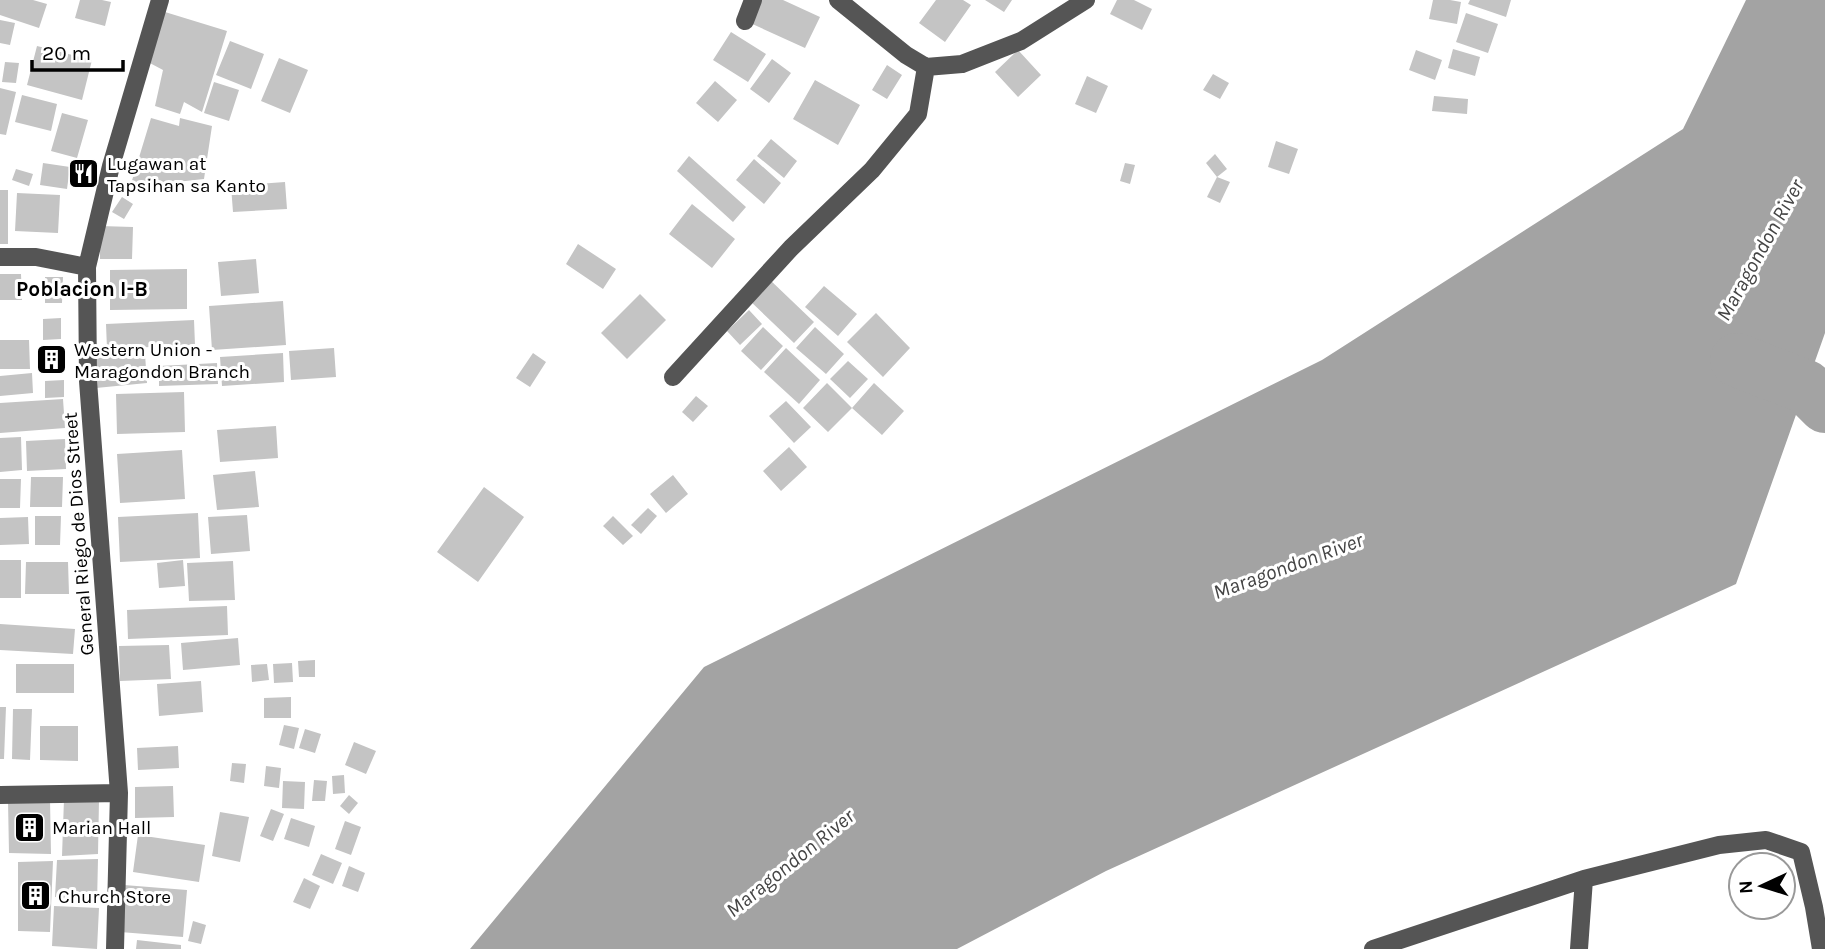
<svg xmlns="http://www.w3.org/2000/svg" width="1825" height="949" viewBox="0 0 1825 949" font-family="Karla,sans-serif">
<rect width="100%" height="100%" fill="#fff"/>
<path fill="#a3a3a3" d="M 1746,0 L 1825,0 L 1825,333 L 1736,584 L 1106,871 L 957,949 L 470,949 L 704,667 L 1322,360 L 1683,129 Z"/>
<g fill="none" stroke-linecap="round" stroke-linejoin="round">
<path stroke="#a3a3a3" stroke-width="54" d="M 1737,360 L 1806,387 L 1825,406"/>
</g>
<path fill="#c4c4c4" d="M 0,0 L 33,0 L 47,4 L 39,28 L 0,15 Z
M 80,0 L 102,0 L 111,2 L 105,26 L 75,18 Z
M 759,0 L 783,0 L 820,17 L 805,48 L 748,22 Z
M 936,0 L 963,0 L 971,5 L 945,42 L 919,23 Z
M 985,0 L 1012,0 L 1004,12 Z
M 1117,0 L 1134,0 L 1152,9 L 1142,30 L 1110,14 Z
M 1433,0 L 1450,0 L 1461,2 L 1457,24 L 1429,19 Z
M 1470,0 L 1511,0 L 1506,17 L 1468,4 Z
M 165,12 L 227,31 L 202,112 L 184,102 L 180,114 L 155,106 L 163,70 L 146,61 Z
M 1466,13 L 1498,24 L 1488,53 L 1456,42 Z
M 0,20 L 15,23 L 10,45 L 0,43 Z
M 731,32 L 766,54 L 748,82 L 713,60 Z
M 230,41 L 264,54 L 251,89 L 216,75 Z
M 37,46 L 92,60 L 82,100 L 27,85 Z
M 1453,49 L 1480,57 L 1475,76 L 1448,68 Z
M 1018,50 L 1041,75 L 1018,97 L 995,72 Z
M 1416,50 L 1442,60 L 1435,80 L 1409,70 Z
M 279,58 L 308,70 L 290,113 L 261,101 Z
M 772,59 L 791,73 L 769,103 L 750,89 Z
M 5,62 L 19,63 L 16,83 L 2,82 Z
M 887,65 L 902,75 L 887,99 L 872,90 Z
M 1213,74 L 1229,83 L 1220,99 L 1203,90 Z
M 1087,76 L 1108,86 L 1096,113 L 1075,104 Z
M 815,80 L 860,105 L 838,145 L 793,119 Z
M 715,81 L 737,100 L 718,122 L 696,103 Z
M 214,82 L 239,90 L 229,121 L 204,113 Z
M 0,88 L 16,92 L 6,135 L 0,134 Z
M 22,95 L 57,104 L 51,131 L 15,122 Z
M 1434,96 L 1468,99 L 1467,114 L 1432,111 Z
M 62,113 L 88,120 L 77,158 L 51,151 Z
M 151,118 L 179,126 L 180,118 L 212,126 L 204,179 L 130,187 Z
M 771,139 L 797,161 L 784,178 L 757,156 Z
M 1276,141 L 1298,149 L 1289,174 L 1268,167 Z
M 1215,154 L 1227,169 L 1217,177 L 1206,163 Z
M 689,156 L 746,207 L 733,222 L 677,171 Z
M 754,159 L 781,183 L 764,204 L 736,180 Z
M 43,163 L 70,167 L 67,189 L 40,185 Z
M 1125,163 L 1135,165 L 1130,184 L 1120,181 Z
M 16,169 L 33,174 L 29,186 L 12,180 Z
M 1217,177 L 1230,182 L 1220,203 L 1207,197 Z
M 285,182 L 287,209 L 233,212 L 231,186 Z
M 0,190 L 8,190 L 8,244 L 0,244 Z
M 17,193 L 60,195 L 58,233 L 15,231 Z
M 122,197 L 133,204 L 124,219 L 112,212 Z
M 692,204 L 735,239 L 712,268 L 669,234 Z
M 100,226 L 133,227 L 132,259 L 100,259 Z
M 578,244 L 616,269 L 603,289 L 566,264 Z
M 256,259 L 259,293 L 221,296 L 218,262 Z
M 187,269 L 187,309 L 110,310 L 110,270 Z
M 0,274 L 21,274 L 22,300 L 0,300 Z
M 45,277 L 63,277 L 62,303 L 45,303 Z
M 768,278 L 814,322 L 794,343 L 748,299 Z
M 824,286 L 857,314 L 838,336 L 805,307 Z
M 640,294 L 666,320 L 627,359 L 601,333 Z
M 283,301 L 286,345 L 212,350 L 209,306 Z
M 749,310 L 762,324 L 740,345 L 727,331 Z
M 876,313 L 910,348 L 883,377 L 847,342 Z
M 61,318 L 61,339 L 43,340 L 43,319 Z
M 194,320 L 195,345 L 107,349 L 106,324 Z
M 763,327 L 783,346 L 761,370 L 741,351 Z
M 815,327 L 844,354 L 826,374 L 796,348 Z
M 0,340 L 29,340 L 30,369 L 0,369 Z
M 62,346 L 63,373 L 40,373 L 39,347 Z
M 334,348 L 336,377 L 291,380 L 289,351 Z
M 786,348 L 820,380 L 799,404 L 764,372 Z
M 283,353 L 284,382 L 222,386 L 220,357 Z
M 533,353 L 546,362 L 530,387 L 516,378 Z
M 145,354 L 147,383 L 96,388 L 93,358 Z
M 848,361 L 868,379 L 850,398 L 830,379 Z
M 217,363 L 218,384 L 159,386 L 159,366 Z
M 32,373 L 33,393 L 0,396 L 0,376 Z
M 64,380 L 64,397 L 45,398 L 45,381 Z
M 827,383 L 852,408 L 874,383 L 904,411 L 882,435 L 852,408 L 828,432 L 803,408 Z
M 184,392 L 185,432 L 117,434 L 116,394 Z
M 696,396 L 708,406 L 693,422 L 682,412 Z
M 63,399 L 65,428 L 0,433 L 0,403 Z
M 786,401 L 811,427 L 794,443 L 769,416 Z
M 276,426 L 278,458 L 220,462 L 217,430 Z
M 21,437 L 22,470 L 0,472 L 0,438 Z
M 65,439 L 66,469 L 27,471 L 26,441 Z
M 789,447 L 807,467 L 781,491 L 763,471 Z
M 182,450 L 185,499 L 120,503 L 117,454 Z
M 255,471 L 259,507 L 217,510 L 213,475 Z
M 673,475 L 688,494 L 666,513 L 650,494 Z
M 31,477 L 63,477 L 62,507 L 30,507 Z
M 0,479 L 21,479 L 20,508 L 0,508 Z
M 484,487 L 524,517 L 478,582 L 437,552 Z
M 648,508 L 657,516 L 641,534 L 631,525 Z
M 198,513 L 200,558 L 120,562 L 118,517 Z
M 247,515 L 250,551 L 211,554 L 208,517 Z
M 35,516 L 61,516 L 60,545 L 35,545 Z
M 613,516 L 633,536 L 623,545 L 603,526 Z
M 28,517 L 29,544 L 0,545 L 0,518 Z
M 0,560 L 21,560 L 21,598 L 0,598 Z
M 183,560 L 185,586 L 159,588 L 157,563 Z
M 233,561 L 235,600 L 189,601 L 187,563 Z
M 26,562 L 68,562 L 69,594 L 25,594 Z
M 227,606 L 228,635 L 128,639 L 127,610 Z
M 0,624 L 75,629 L 73,654 L 0,650 Z
M 238,638 L 240,665 L 183,670 L 181,643 Z
M 169,645 L 171,679 L 120,681 L 119,646 Z
M 315,660 L 315,677 L 299,677 L 298,661 Z
M 292,663 L 293,682 L 274,683 L 273,664 Z
M 16,664 L 74,664 L 74,693 L 16,693 Z
M 267,664 L 269,680 L 252,682 L 251,665 Z
M 201,681 L 203,712 L 159,716 L 157,684 Z
M 291,697 L 291,718 L 264,718 L 264,698 Z
M 0,707 L 6,707 L 4,759 L 0,759 Z
M 13,709 L 32,709 L 30,760 L 12,759 Z
M 284,725 L 299,728 L 294,749 L 279,745 Z
M 40,726 L 78,726 L 78,761 L 40,760 Z
M 305,729 L 321,734 L 315,753 L 299,748 Z
M 354,742 L 376,751 L 366,774 L 345,765 Z
M 178,746 L 179,768 L 138,770 L 137,748 Z
M 232,763 L 246,764 L 244,783 L 230,781 Z
M 266,766 L 281,768 L 279,788 L 264,786 Z
M 344,775 L 345,793 L 333,794 L 332,776 Z
M 314,780 L 327,781 L 325,801 L 312,801 Z
M 283,781 L 305,782 L 304,809 L 282,808 Z
M 173,786 L 174,817 L 135,818 L 135,787 Z
M 349,795 L 358,803 L 349,814 L 340,806 Z
M 50,799 L 51,854 L 9,853 L 8,801 Z
M 64,799 L 99,800 L 98,854 L 62,856 Z
M 271,809 L 284,814 L 273,841 L 260,836 Z
M 220,812 L 249,817 L 240,862 L 212,856 Z
M 291,818 L 315,826 L 309,847 L 284,839 Z
M 345,821 L 361,827 L 351,855 L 335,849 Z
M 138,835 L 205,845 L 199,882 L 133,872 Z
M 321,854 L 342,863 L 333,884 L 312,875 Z
M 98,859 L 97,903 L 55,897 L 57,860 Z
M 53,861 L 50,932 L 18,931 L 18,862 Z
M 349,866 L 365,873 L 358,892 L 342,886 Z
M 304,878 L 320,886 L 310,909 L 293,902 Z
M 124,885 L 187,890 L 183,937 L 120,932 Z
M 54,906 L 99,908 L 97,949 L 52,946 Z
M 193,921 L 206,925 L 201,944 L 188,941 Z
M 137,940 L 181,945 L 181,949 L 136,949 Z"/>
<g fill="none" stroke-linecap="round" stroke-linejoin="round">
<path stroke="#555" stroke-width="18" d="M 838,0 L 906,55 L 926,67 L 962,64 L 1021,41 L 1086,0
M 745,21 L 753,0
M 0,257 L 36,257 L 87,267
M 673,377 L 791,248 L 872,170 L 918,114 L 926,67
M 0,795 L 119,793
M 115,949 L 119,793 L 88,381 L 87,267 L 111,166 L 160,0
M 1373,949 L 1584,879 L 1719,845 L 1766,840 L 1801,852 L 1814,907 L 1821,949
M 1579,949 L 1584,879"/>
</g>
<defs>
<symbol id="restaurant-square" viewBox="-11 -11 22 22"><rect x="-9" y="-9" width="18" height="18" rx="4" fill="#000" stroke="#fff"/><path d="M-5-6h1v4h1v-4h1v4h1v-4h1v5L-1.5 .5V6h-2V.5L-5-1ZM5-6V6H3V1.5H1.5Q1.5-4 5-6Z" fill="#fff"/></symbol>
<symbol id="building-square" viewBox="-11 -11 22 22"><rect x="-9" y="-9" width="18" height="18" rx="4" fill="#000" stroke="#fff"/><path d="M-4-6H4V6H1V3H-1V6H-4ZM-2.5-4.3h1.7v1.8h-1.7ZM.8-4.3h1.7v1.8H.8ZM-2.5-1h1.7V.8h-1.7ZM.8-1h1.7V.8H.8Z" fill="#fff"/></symbol>
</defs>
<g fill-rule="evenodd">
<use href="#restaurant-square" x="66" y="156" width="35" height="35"/>
<use href="#building-square" x="34" y="342" width="35" height="35"/>
<use href="#building-square" x="12" y="810" width="35" height="35"/>
<use href="#building-square" x="18" y="878" width="35" height="35"/>
</g>
<g text-anchor="middle" stroke-width="6" stroke-linejoin="round" paint-order="stroke">
<g font-size="19" fill="#000" stroke="#fff" text-anchor="start">
<text x="107" y="170">Lugawan at<tspan x="107" dy="22">Tapsihan sa Kanto</tspan></text>
<text x="74" y="356">Western Union -<tspan x="74" dy="22">Maragondon Branch</tspan></text>
<text x="52" y="834">Marian Hall</text>
<text x="58" y="903">Church Store</text>
</g>
<g font-size="19" fill="#000" stroke="#fff">
<text transform="translate(78 534) rotate(-94)" y="7">General Riego de Dios Street</text>
</g>
<g font-size="21" font-style="italic" fill="#444" stroke="#fff">
<text transform="translate(1760 250) rotate(-61)" y="7">Maragondon River</text>
<text transform="translate(1288 566) rotate(-20)" y="7">Maragondon River</text>
<text transform="translate(790 863) rotate(-39)" y="7">Maragondon River</text>
</g>
<g font-size="21" font-weight="bold" fill="#000" stroke="#fff">
<text x="82" y="296">Poblacion I-B</text>
</g>
</g>
<g transform="translate(1762 886) rotate(266)"><circle r="33" fill="#ffffff" stroke="#999999" stroke-width="2"/>
<path d="M0-5L12 26L0 18L-12 26Z" fill="#000000"/>
<text y="-10" font-size="19" font-weight="bold" text-anchor="middle" fill="#000000">N</text>
</g>
<path d="M32 60v10h91v-10" fill="none" stroke="#000000" stroke-width="3.5"/>
<text x="42" y="60" font-size="21" fill="#000000" stroke="#ffffff" stroke-width="5" paint-order="stroke">20 m</text>
</svg>
